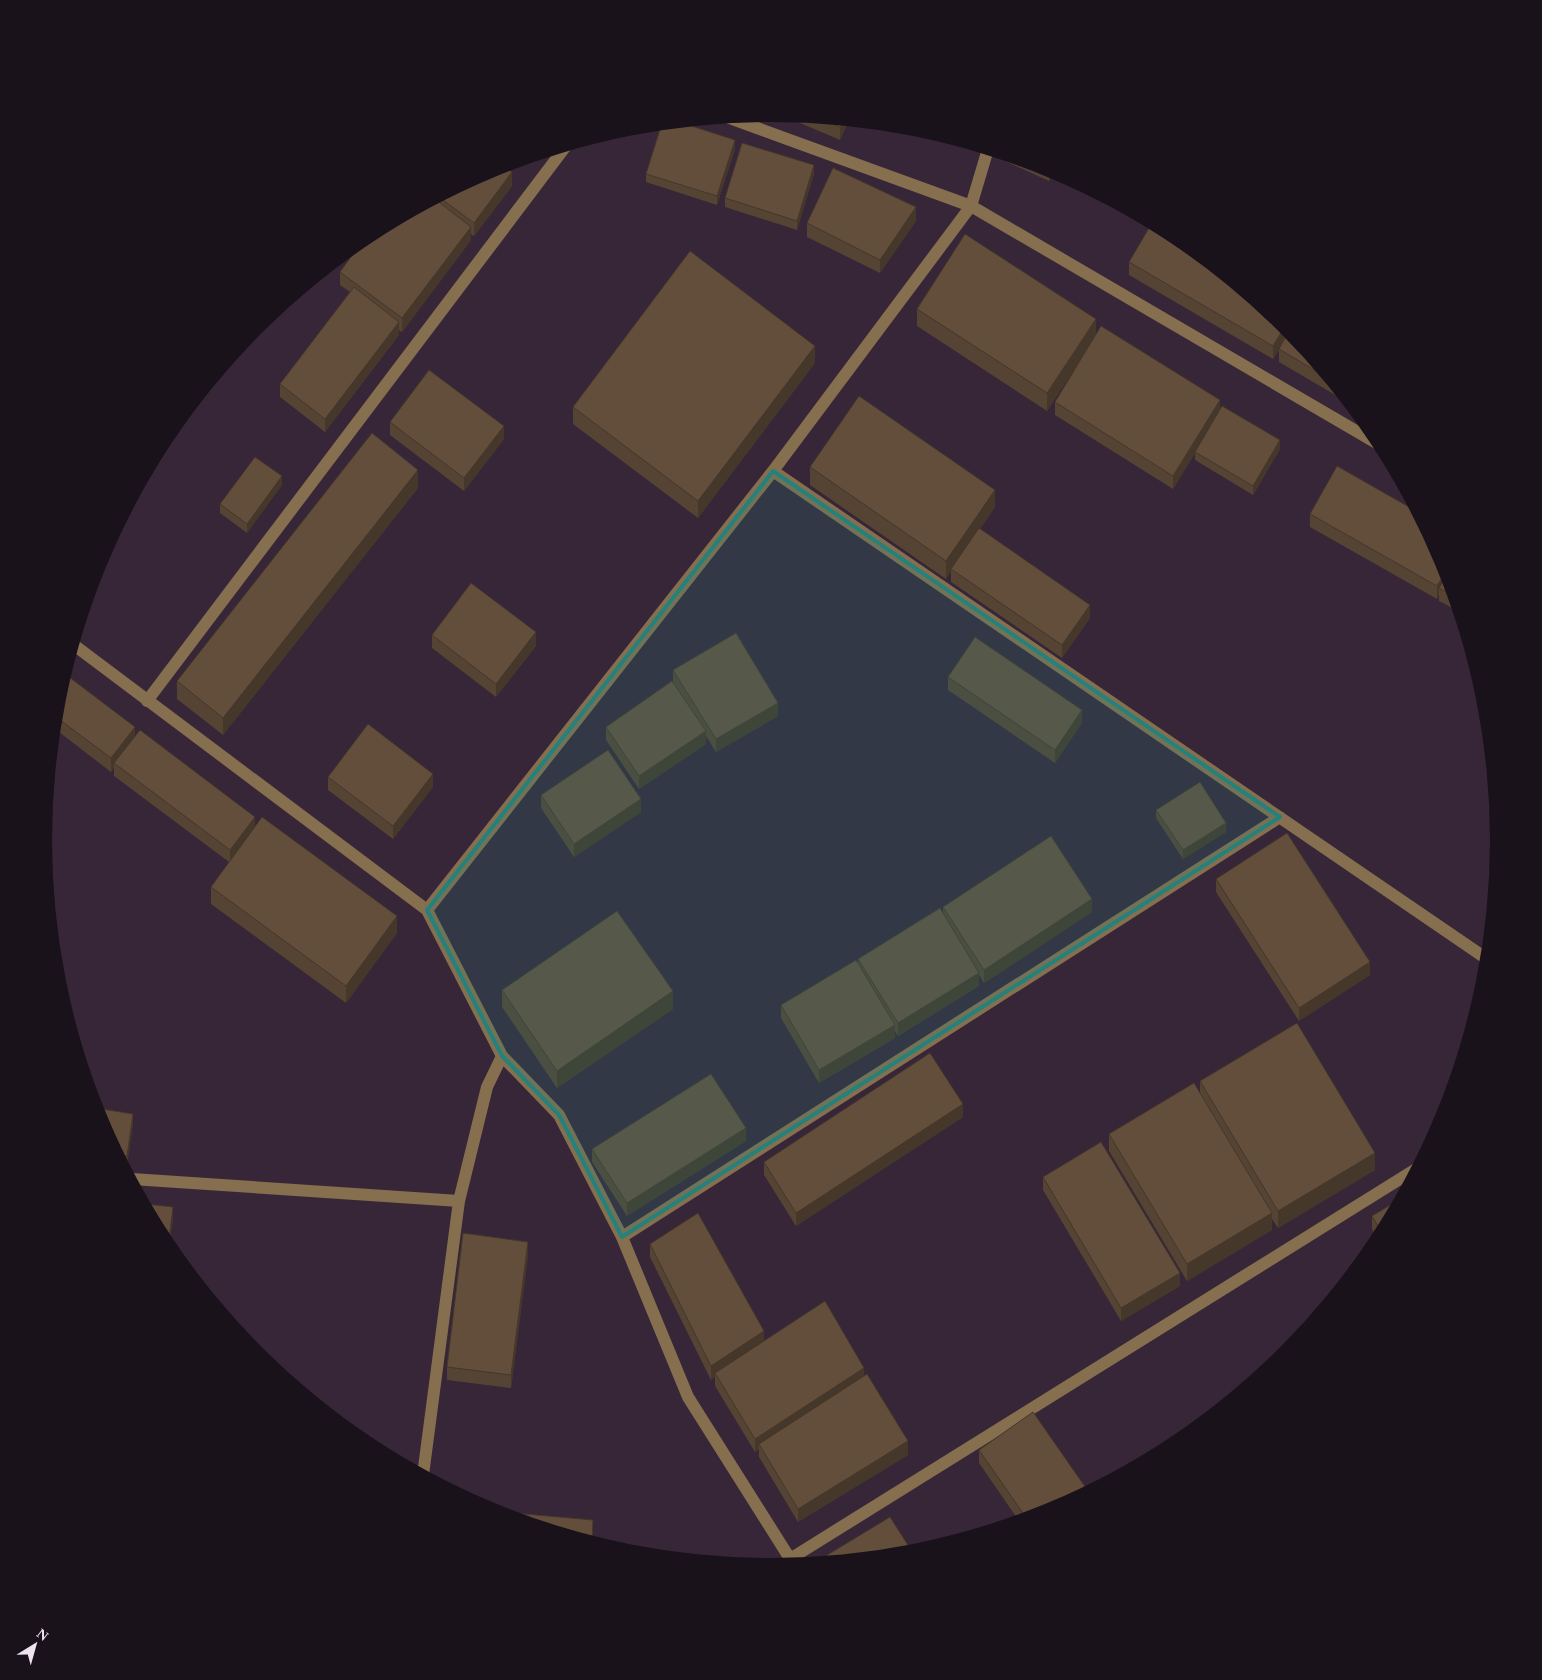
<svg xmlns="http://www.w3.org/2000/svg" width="1542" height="1680" viewBox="0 0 1542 1680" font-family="'Times New Roman',serif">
<rect width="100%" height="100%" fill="#362638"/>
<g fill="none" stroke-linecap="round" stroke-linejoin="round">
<path stroke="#866f4e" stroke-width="12" d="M 727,117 L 971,206 L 1380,445
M 773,471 L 1487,959
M 74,645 L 427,910 L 502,1056 L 559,1115 L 622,1237 L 688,1397 L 794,1565
M 147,701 L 566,146
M 427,910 L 773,471 L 971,206 L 988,149
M 132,1179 L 459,1201
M 622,1237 L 1280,817
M 423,1475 L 459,1201 L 487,1087 L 502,1056
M 790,1559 L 1416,1169"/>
</g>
<path fill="#554334" d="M 779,114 L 849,120 L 840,140 Z
M 735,149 L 717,205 L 646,182 L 646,174 Z
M 1005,155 L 1050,168 L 1054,170 L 1049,181 L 1005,161 Z
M 493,168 L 512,186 L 474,236 L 471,234 L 471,240 L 402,332 L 399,330 L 399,335 L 325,432 L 280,397 L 280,384 L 350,292 L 340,285 L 340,272 L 367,235 Z
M 814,174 L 797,230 L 725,207 L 725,198 Z
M 916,221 L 880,273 L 807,237 L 807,223 Z
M 1129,262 L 1285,326 L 1349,403 L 1279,362 L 1279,350 L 1273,359 L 1129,275 Z
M 917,309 L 1096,335 L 1220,410 L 1280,449 L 1253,495 L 1195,460 L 1195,453 L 1173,489 L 1055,415 L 1055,402 L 1085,353 L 1047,411 L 917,326 Z
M 815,363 L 698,518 L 573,424 L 573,407 Z
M 390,422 L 504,439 L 464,491 L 390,435 Z
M 810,467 L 995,507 L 980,529 L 1090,618 L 1062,658 L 951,582 L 951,571 L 946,579 L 810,485 Z
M 282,485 L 247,533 L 220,513 L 220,504 Z
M 418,488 L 223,735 L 177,699 L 177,681 Z
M 1310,514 L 1443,562 L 1458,611 L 1439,601 L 1439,594 L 1437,599 L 1310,527 Z
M 432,635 L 536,646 L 496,697 L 432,648 Z
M 673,670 L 778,716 L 716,752 L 706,736 L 706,744 L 639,789 L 606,740 L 606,727 L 673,683 Z
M 948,677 L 1082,723 L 1055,763 L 948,690 Z
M 58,698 L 135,736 L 397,933 L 346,1003 L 211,904 L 211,887 L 229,862 L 114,776 L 114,767 L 111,772 L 55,729 Z
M 328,777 L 433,787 L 393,839 L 328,790 Z
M 541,795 L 641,812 L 574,857 L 541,808 Z
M 1156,810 L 1226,832 L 1183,859 L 1156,818 Z
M 1216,879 L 1370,975 L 1299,1021 L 1216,892 Z
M 943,907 L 1092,912 L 984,983 L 979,975 L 979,986 L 898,1036 L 895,1031 L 895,1038 L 819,1083 L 781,1018 L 781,1005 L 858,963 L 858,959 L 943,913 Z
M 502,990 L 673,1009 L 557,1088 L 502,1007 Z
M 1200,1081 L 1375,1170 L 1278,1228 L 1272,1219 L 1272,1230 L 1187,1281 L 1109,1151 L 1109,1134 L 1200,1092 Z
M 963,1117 L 796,1226 L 764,1175 L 764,1162 Z
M 99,1118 L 133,1123 L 127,1165 L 124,1165 Z
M 746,1141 L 627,1216 L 592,1162 L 592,1149 Z
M 1043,1177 L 1180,1286 L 1121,1321 L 1043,1190 Z
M 1399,1200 L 1378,1240 L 1372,1229 L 1372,1216 Z
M 650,1244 L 764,1341 L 864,1375 L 908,1455 L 798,1522 L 759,1457 L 759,1449 L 755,1452 L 715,1386 L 715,1377 L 711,1380 L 650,1257 Z
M 528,1255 L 511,1388 L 447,1380 L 447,1367 Z
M 979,1450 L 1049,1512 L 1019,1521 L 979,1463 Z"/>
<path fill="#45372a" d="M 844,120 L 849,120 L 840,140 L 840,127 Z
M 735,140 L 735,149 L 717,205 L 717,196 Z
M 814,165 L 814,174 L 797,230 L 797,221 Z
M 1049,168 L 1054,170 L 1049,181 Z
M 512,172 L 512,186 L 474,236 L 474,223 Z
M 916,207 L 916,221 L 880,273 L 880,260 Z
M 471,227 L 471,240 L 402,332 L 402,318 Z
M 1096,319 L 1096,336 L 1047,411 L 1047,393 Z
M 399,322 L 399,335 L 325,432 L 325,419 Z
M 1285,326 L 1290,331 L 1273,359 L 1273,346 Z
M 815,346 L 815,363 L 698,518 L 698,501 Z
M 1220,400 L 1220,413 L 1173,489 L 1173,476 Z
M 504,426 L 504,439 L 464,491 L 464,478 Z
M 1280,440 L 1280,449 L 1253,495 L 1253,486 Z
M 418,470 L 418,488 L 223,735 L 223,718 Z
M 282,476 L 282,485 L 247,533 L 247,524 Z
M 995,490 L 995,507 L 952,569 L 951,569 L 951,571 L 946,579 L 946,561 Z
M 1446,571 L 1448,579 L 1439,588 L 1439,594 L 1437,599 L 1437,586 Z
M 1090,605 L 1090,618 L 1062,658 L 1062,645 Z
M 536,632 L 536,646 L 496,697 L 496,684 Z
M 778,703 L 778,716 L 716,752 L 716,739 Z
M 1082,710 L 1082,723 L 1055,763 L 1055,750 Z
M 135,727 L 135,740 L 114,763 L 114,767 L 111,772 L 111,758 Z
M 706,731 L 706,744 L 639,789 L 639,776 Z
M 433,774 L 433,787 L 393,839 L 393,826 Z
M 641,799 L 641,812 L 574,857 L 574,844 Z
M 255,817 L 255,830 L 230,863 L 230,850 Z
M 1226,823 L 1226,832 L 1183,859 L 1183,850 Z
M 1092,899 L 1092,912 L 984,983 L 984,970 Z
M 397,916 L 397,933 L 346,1003 L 346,986 Z
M 1370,962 L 1370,975 L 1299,1021 L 1299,1008 Z
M 979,973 L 979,986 L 898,1036 L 898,1023 Z
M 673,991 L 673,1009 L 557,1088 L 557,1071 Z
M 895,1025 L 895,1038 L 819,1083 L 819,1070 Z
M 963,1104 L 963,1117 L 796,1226 L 796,1213 Z
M 133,1114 L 133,1123 L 127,1165 L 127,1156 Z
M 746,1128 L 746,1141 L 627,1216 L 627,1203 Z
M 1375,1153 L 1375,1170 L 1278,1228 L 1278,1211 Z
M 173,1207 L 173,1220 L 169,1248 L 168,1246 Z
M 1272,1213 L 1272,1230 L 1187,1281 L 1187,1264 Z
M 528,1242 L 528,1255 L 511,1388 L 511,1375 Z
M 1180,1273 L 1180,1286 L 1121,1321 L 1121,1308 Z
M 764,1331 L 764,1345 L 715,1373 L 715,1377 L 711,1380 L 711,1366 Z
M 864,1368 L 864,1381 L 759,1444 L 759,1449 L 755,1452 L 755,1439 Z
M 908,1441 L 908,1455 L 798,1522 L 798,1509 Z
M 593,1520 L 593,1542 L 592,1542 Z"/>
<path fill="#634e3c" stroke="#45372a" d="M 818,117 L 844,120 L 840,127 Z
M 679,122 L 735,140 L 717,196 L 646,174 L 662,123 Z
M 742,143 L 814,165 L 797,221 L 725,198 Z
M 503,165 L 512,172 L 474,223 L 439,197 L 493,168 Z
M 833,168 L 916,207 L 880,260 L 807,223 Z
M 435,199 L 471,227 L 402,318 L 340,272 L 367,235 Z
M 1152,223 L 1175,235 L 1285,326 L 1273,346 L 1129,262 Z
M 965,234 L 1096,319 L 1047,393 L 917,309 Z
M 690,251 L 815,346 L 698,501 L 573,407 Z
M 354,287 L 399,322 L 325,419 L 280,384 Z
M 1101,326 L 1220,400 L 1173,476 L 1055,402 Z
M 1289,331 L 1328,378 L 1279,349 Z
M 429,370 L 504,426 L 464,478 L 390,422 Z
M 859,396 L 995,490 L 946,561 L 810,467 Z
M 1222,406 L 1280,440 L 1253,486 L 1195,452 Z
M 372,433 L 418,470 L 223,718 L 177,681 Z
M 255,457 L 282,476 L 247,524 L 220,504 Z
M 1337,466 L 1416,511 L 1443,562 L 1446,571 L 1437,586 L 1310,514 Z
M 979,528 L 1090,605 L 1062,645 L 951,569 Z
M 1447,575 L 1453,595 L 1439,588 Z
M 471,583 L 536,632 L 496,684 L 432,635 Z
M 736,633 L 778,703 L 716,739 L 673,670 Z
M 975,637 L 1082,710 L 1055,750 L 948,677 Z
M 65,674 L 135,727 L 111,758 L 56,717 L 58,698 Z
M 672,681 L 706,731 L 639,776 L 606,727 Z
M 368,724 L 433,774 L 393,826 L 328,777 Z
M 140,730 L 255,817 L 230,850 L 114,763 Z
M 608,750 L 641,799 L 574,844 L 541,795 Z
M 1200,782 L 1226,823 L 1183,850 L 1156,810 Z
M 262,817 L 397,916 L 346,986 L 211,887 Z
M 1287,833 L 1370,962 L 1299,1008 L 1216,879 Z
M 1051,836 L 1092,899 L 984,970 L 943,907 Z
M 940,908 L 979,973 L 898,1023 L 858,959 Z
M 617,911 L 673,991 L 557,1071 L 502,990 Z
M 856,960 L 895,1025 L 819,1070 L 781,1005 Z
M 1297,1023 L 1375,1153 L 1278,1211 L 1200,1081 Z
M 930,1053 L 963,1104 L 796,1213 L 764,1162 Z
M 711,1074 L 746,1128 L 627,1203 L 592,1149 Z
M 1194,1083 L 1272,1213 L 1187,1264 L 1109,1134 Z
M 96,1108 L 133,1114 L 127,1156 L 119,1155 L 99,1118 Z
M 1101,1142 L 1180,1273 L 1121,1308 L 1043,1177 Z
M 1399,1200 L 1382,1233 L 1372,1216 Z
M 145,1204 L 173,1207 L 168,1246 L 166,1244 Z
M 698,1213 L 764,1331 L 711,1366 L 650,1244 Z
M 463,1233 L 528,1242 L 511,1375 L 447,1367 Z
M 825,1301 L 864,1368 L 755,1439 L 715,1373 Z
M 867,1374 L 908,1441 L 798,1509 L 759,1444 Z
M 1033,1412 L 1088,1491 L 1049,1512 L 1027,1519 L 979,1450 Z
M 491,1511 L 593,1520 L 592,1542 L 492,1512 Z
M 890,1517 L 913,1553 L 827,1562 L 824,1557 Z"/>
<path fill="#25817b" fill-opacity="0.2" stroke="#25817b" stroke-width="4" stroke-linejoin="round" d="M 773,471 L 1280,817 L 622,1237 L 559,1115 L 502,1056 L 427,910 Z"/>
<path d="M0 0H1542V1680H0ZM770 122H772A718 718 0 0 1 1490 840V840A718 718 0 0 1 772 1558H770A718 718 0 0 1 52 840V840A718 718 0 0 1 770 122Z" fill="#19121a" fill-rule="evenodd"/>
<g transform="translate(35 1645) rotate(37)" stroke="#19121a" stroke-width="4" paint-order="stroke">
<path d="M0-4L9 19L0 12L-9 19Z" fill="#eee3ef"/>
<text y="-8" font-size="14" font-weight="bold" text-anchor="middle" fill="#eee3ef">N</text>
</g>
</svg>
